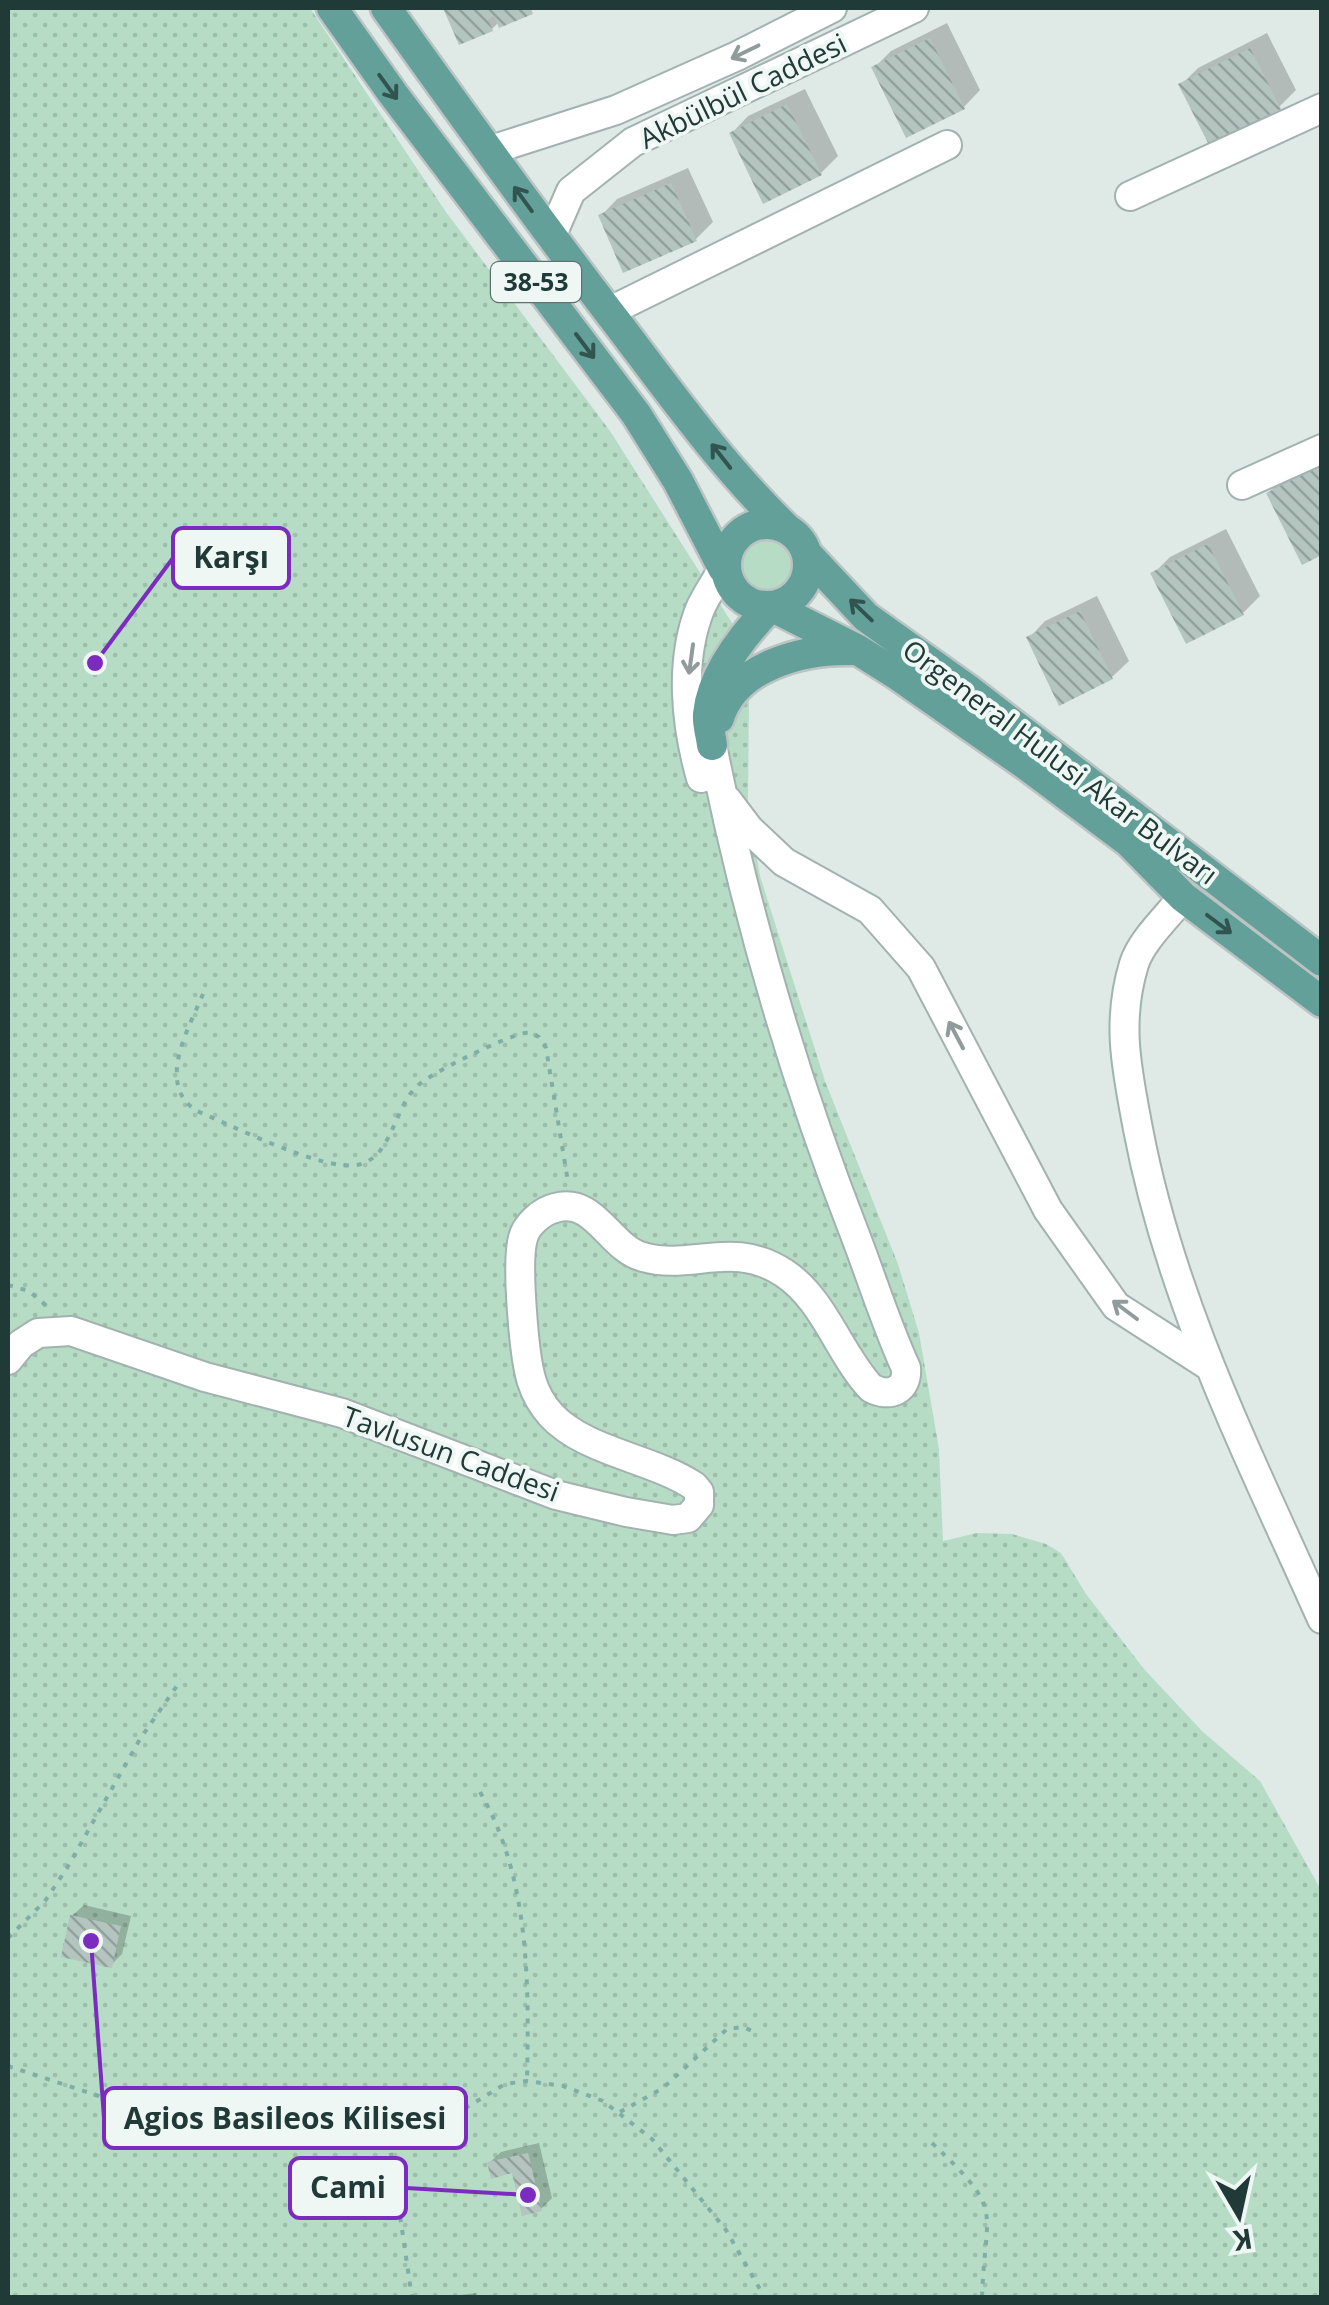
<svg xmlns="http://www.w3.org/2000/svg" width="1329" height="2305" viewBox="0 0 1329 2305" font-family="'Open Sans',sans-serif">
<defs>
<pattern id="grass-dots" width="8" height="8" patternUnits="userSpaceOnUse" patternTransform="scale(2.5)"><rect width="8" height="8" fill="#b7dcc6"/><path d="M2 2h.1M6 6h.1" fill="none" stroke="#9dbeab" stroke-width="1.8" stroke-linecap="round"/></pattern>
<pattern id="building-back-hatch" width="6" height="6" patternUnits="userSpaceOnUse" patternTransform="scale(2.5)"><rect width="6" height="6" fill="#b4c5c0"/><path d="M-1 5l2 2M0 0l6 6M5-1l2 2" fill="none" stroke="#92a19d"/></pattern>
</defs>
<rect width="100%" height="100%" fill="#dfeae7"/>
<path fill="url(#grass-dots)" d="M 8,8 L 310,8 L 446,212 L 610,431 L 769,681 L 749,698 L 748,805 L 760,876 L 825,1081 L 898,1264 L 919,1333 L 939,1449 L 943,1541 L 977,1533 L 1012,1534 L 1046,1544 L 1061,1553 L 1086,1594 L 1144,1669 L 1202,1731 L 1260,1781 L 1321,1890 L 1321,2297 L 8,2298 Z"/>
<path fill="#b7dcc6" d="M731 566a34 34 0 1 1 68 0a34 34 0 1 1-68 0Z"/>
<path fill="#0003" d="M 446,8 L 536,8 L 499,22 L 492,29 L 461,42 Z
M 947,23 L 980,90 L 964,107 L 874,68 L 891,51 Z
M 1267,33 L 1296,90 L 1279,107 L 1181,85 L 1198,68 Z
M 805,89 L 838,156 L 821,173 L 765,200 L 732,133 L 748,116 Z
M 688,168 L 713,222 L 696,239 L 601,216 L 617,199 Z
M 1322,459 L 1322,553 L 1269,493 L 1286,476 Z
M 1226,529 L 1260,596 L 1243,613 L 1153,574 L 1170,557 Z
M 1097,596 L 1129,661 L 1112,677 L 1029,638 L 1045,621 Z
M 84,1905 L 131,1916 L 122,1954 L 111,1965 L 72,1916 Z
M 539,2143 L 552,2198 L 541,2209 L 514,2170 L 489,2163 L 501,2152 Z
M 476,2293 L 476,2298 L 443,2298 L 444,2297 Z"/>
<path fill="url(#building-back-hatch)" d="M 443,8 L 531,8 L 533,14 L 499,28 L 494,16 L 488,19 L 493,31 L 459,45 Z
M 930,38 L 965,109 L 906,138 L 871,67 Z
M 1250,48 L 1281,109 L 1209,145 L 1178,84 Z
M 787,104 L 822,175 L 763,204 L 729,133 Z
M 671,183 L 697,241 L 623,273 L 598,215 Z
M 1322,465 L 1322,555 L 1302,565 L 1266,493 Z
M 1208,544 L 1244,615 L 1186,644 L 1150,573 Z
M 1080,611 L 1113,679 L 1059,706 L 1026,637 Z
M 70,1915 L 121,1926 L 112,1968 L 61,1957 Z
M 528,2153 L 542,2211 L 522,2216 L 512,2173 L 491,2179 L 487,2162 Z"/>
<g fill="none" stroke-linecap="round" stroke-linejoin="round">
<defs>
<path id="minor" d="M 488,151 L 616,110 L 737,56 L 832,8
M 1130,196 L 1322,108
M 551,237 L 571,191 L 633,142 L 914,8
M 608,312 L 947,145
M 1242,485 L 1322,449
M 701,778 C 686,726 679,662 700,609 C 706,595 716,582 723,568
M 727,800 L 749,829 L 784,862 L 870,910 L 921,968 L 1048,1210 L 1116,1306 L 1206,1364
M 1183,897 C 1168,916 1141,941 1134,964 C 1116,1023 1127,1070 1138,1129 C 1171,1303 1250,1458 1322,1619
M 8,1360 L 21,1344 L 38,1333 L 71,1331 L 205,1377 L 342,1413 L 556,1495 L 626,1512 L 673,1520 L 688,1518 L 699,1505 L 699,1492 L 694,1486 C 652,1458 585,1452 551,1415 C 543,1406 536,1395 532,1382 C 524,1358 516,1262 523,1238 C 526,1225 542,1211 555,1208 C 595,1196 609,1248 643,1257 C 692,1271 732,1239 784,1273 C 824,1299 839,1354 871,1388 C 890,1398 908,1390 906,1368 C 887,1327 873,1282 857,1240 C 794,1079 746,915 712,745"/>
<path id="major" d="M 332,8 L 393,94 L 636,414 L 678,481 L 723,568
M 386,8 C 463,116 540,223 621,328 C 673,397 724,468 786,528
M726 565a41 41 0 1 1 82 0a41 41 0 1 1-82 0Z
M 807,554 L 866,617 L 967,689 L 1322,961
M 719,718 C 735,666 802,649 851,650
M 712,745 C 711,735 707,724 708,714 C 712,673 744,634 771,606 L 858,650 L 896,674 L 1029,767 L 1129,842 L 1183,897 L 1322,1002"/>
</defs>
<use href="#minor" stroke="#a2b2af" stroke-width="32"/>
<use href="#major" stroke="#bcc4c3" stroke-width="35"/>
<path stroke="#7faea6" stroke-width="4" stroke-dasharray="5 8" stroke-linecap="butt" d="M 203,994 C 189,1028 155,1085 197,1111 C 233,1126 322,1171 357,1165 C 391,1159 393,1112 415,1088 C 428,1074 504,1037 525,1033 C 532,1032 533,1034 539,1037 L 546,1048 L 568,1182
M 8,1285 L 29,1291 L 49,1308
M 480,1792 C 530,1878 529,1984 527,2081
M 8,1938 L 45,1901 L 67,1868 L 140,1739 L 181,1680
M 8,2066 L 102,2097 L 167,2132 L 211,2148 L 379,2142 L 436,2126 L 505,2084 L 527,2081 L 563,2086 L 603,2101 L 652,2139 L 726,2230 L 765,2298
M 620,2112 L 663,2088 L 727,2029 L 743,2027 L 757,2033
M 389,2140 L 412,2298
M 932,2143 C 1006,2213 985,2205 982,2298"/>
<use href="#minor" stroke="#fff" stroke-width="28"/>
<use href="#major" stroke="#63a099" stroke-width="30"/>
</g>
<defs><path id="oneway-shaft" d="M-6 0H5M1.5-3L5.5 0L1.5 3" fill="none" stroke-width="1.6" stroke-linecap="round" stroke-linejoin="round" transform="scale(2.5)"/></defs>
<g stroke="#909c9b">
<use href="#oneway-shaft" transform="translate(745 52) rotate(154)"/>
<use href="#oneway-shaft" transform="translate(691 659) rotate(98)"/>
<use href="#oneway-shaft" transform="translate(956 1035) rotate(-118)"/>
<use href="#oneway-shaft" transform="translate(1125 1310) rotate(-143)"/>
</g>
<g stroke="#315450">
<use href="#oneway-shaft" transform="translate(388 87) rotate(54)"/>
<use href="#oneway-shaft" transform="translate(523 199) rotate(-126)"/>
<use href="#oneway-shaft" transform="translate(585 346) rotate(53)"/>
<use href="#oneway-shaft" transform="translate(721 456) rotate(-128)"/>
<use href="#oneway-shaft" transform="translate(861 610) rotate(-136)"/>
<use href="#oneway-shaft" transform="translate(1219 924) rotate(37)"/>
</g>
<g text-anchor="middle" stroke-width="8" stroke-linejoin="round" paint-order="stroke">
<rect fill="#eff7f4" stroke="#5e7370" stroke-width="2.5" x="491" y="262" width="90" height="40" rx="8"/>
<g font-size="25" font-weight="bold" fill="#203a37">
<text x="536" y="291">38-53</text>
</g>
<g font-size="28" fill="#203a37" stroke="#eff7f4">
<text transform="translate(743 91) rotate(-26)" y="10">Akbülbül Caddesi</text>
<text transform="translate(1060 762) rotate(37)" y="10">Orgeneral Hulusi Akar Bulvarı</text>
<text transform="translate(451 1454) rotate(20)" y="10">Tavlusun Caddesi</text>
</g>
</g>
<path fill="none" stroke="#7b2cbf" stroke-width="4" d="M95 663L173 558M91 1941L104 2118M528 2195L406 2188"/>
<g fill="#7b2cbf" stroke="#eff7f4" stroke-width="4">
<circle cx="95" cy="663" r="10"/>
<circle cx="91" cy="1941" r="10"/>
<circle cx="528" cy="2195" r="10"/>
</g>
<g fill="#eff7f4" stroke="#7b2cbf" stroke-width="4">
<rect x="173" y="528" width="116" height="60" rx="10"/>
<rect x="104" y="2088" width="362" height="60" rx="10"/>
<rect x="290" y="2158" width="116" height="60" rx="10"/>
</g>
<g font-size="30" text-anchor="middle" font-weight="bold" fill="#203a37">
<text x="231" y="568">Karşı</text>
<text x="285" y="2129">Agios Basileos Kilisesi</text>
<text x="348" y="2198">Cami</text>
</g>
<rect width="1329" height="2305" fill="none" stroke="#203a37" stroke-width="20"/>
<g transform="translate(1239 2215) rotate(171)" stroke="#eff7f4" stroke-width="8" paint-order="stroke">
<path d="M0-8L18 38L0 25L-18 38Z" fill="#203a37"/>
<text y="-15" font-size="28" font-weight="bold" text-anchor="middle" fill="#203a37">K</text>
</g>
</svg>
